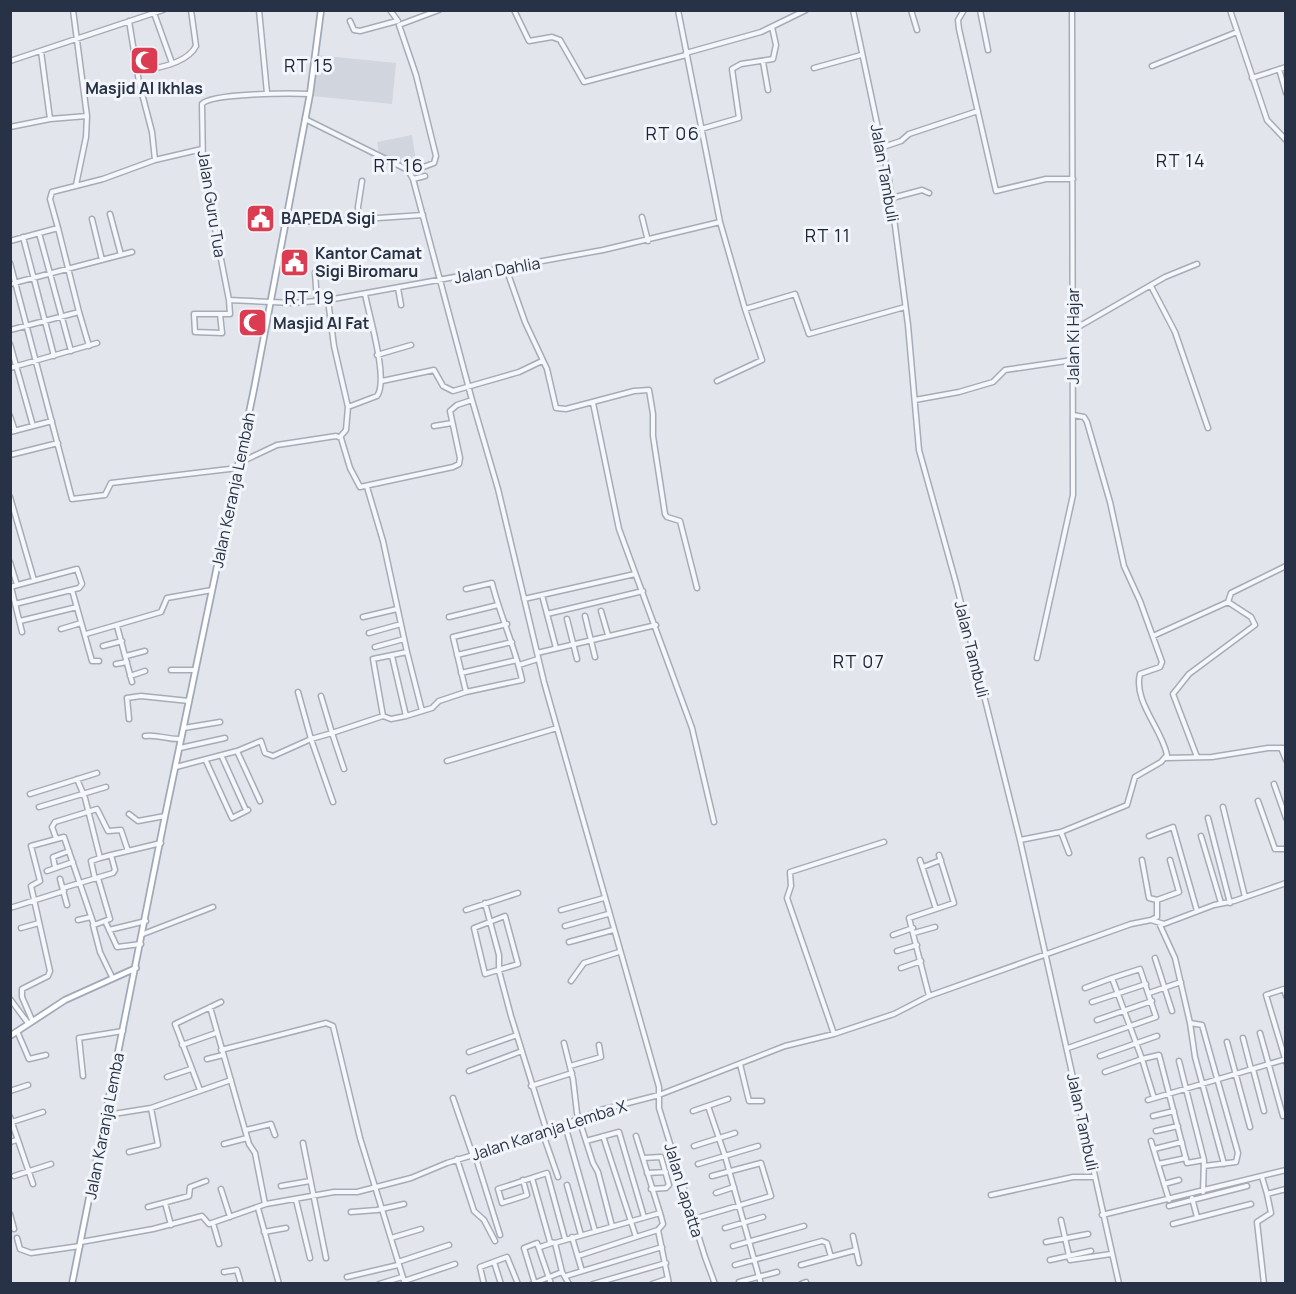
<svg xmlns="http://www.w3.org/2000/svg" width="1296" height="1294" viewBox="0 0 1296 1294" font-family="Manrope,sans-serif">
<rect width="100%" height="100%" fill="#e2e6ec"/>
<path fill="#d0d5de" d="M 316,55 L 396,63 L 392,104 L 312,96 Z
M 412,135 L 417,167 L 408,169 L 379,155 L 377,142 Z"/>
<g fill="none" stroke-linecap="round" stroke-linejoin="round">
<defs>
<path id="minor" d="M 259,10 L 267,93
M 390,10 L 398,21
M 514,10 L 529,41 L 552,37 L 560,40 L 584,82 L 686,55
M 678,10 L 720,222 L 745,309 L 795,294 L 809,334 L 905,307
M 853,10 L 889,180 L 908,325 L 919,450 L 956,583 L 1020,840 L 1119,1284
M 911,10 L 917,30
M 964,10 L 958,20 L 959,29 L 996,191 L 1046,179 L 1073,179
M 980,10 L 988,50
M 1230,10 L 1267,120 L 1286,140
M 154,13 L 172,63
M 129,21 L 139,82 L 152,132 L 155,160
M 350,21 L 354,30 L 360,31 L 397,21
M 41,51 L 50,119
M 686,53 L 761,32 L 806,10
M 10,61 L 163,10
M 763,62 L 768,90
M 1152,66 L 1237,32
M 814,68 L 861,55
M 1279,69 L 1286,93
M 137,71 C 155,69 187,64 196,46 L 191,10
M 1252,78 L 1286,67
M 310,94 C 293,93 211,93 202,104 L 203,167 L 229,300 L 293,303 L 328,300 L 603,250 L 720,222
M 305,119 L 408,170 L 413,179 L 472,400 L 498,489 L 544,682 L 659,1087 L 659,1108 L 705,1257 L 715,1284
M 10,127 L 50,119 L 87,116 L 73,10
M 701,129 L 739,118 L 732,69 L 741,64 L 773,59 L 776,45 L 772,27
M 883,147 L 901,141 L 909,134 L 978,111
M 410,172 L 434,163 L 436,156 L 416,75 L 399,25 L 439,10
M 413,179 L 425,176
M 76,185 L 86,137 L 87,116
M 892,198 L 922,190 L 929,193
M 110,214 L 121,255
M 642,217 L 648,241
M 92,219 L 102,260
M 359,219 L 358,207 L 362,181
M 286,220 L 318,222 L 423,215
M 58,228 L 50,199 L 52,192 L 103,179 L 155,160 L 202,149
M 39,233 L 71,351
M 23,237 L 54,356
M 10,241 L 58,228 L 79,312 L 10,330
M 10,263 L 72,499 L 105,495 L 111,483 L 238,468
M 506,268 L 525,322 L 547,369 L 556,408 L 566,409 L 634,391 L 649,390 L 653,414 L 653,436 L 665,514 L 667,517 L 680,521 L 697,588
M 315,273 L 317,301
M 10,284 L 132,252
M 1151,286 L 1175,332 L 1208,428
M 398,288 L 401,305
M 328,300 L 334,346 L 348,407
M 79,312 L 89,346
M 220,314 L 222,333 L 195,332 L 194,314 L 230,314 L 229,300
M 1073,330 L 1165,277 L 1197,264
M 10,344 L 33,426
M 377,355 L 411,345
M 10,368 L 97,343
M 382,381 L 434,370 L 443,386 L 453,391 L 519,372 L 542,361
M 717,381 L 762,360 L 745,309
M 915,400 L 959,392 L 993,382 L 1005,370 L 1073,360
M 593,403 L 619,529 L 692,728 L 714,822
M 10,416 L 15,431
M 434,426 L 452,423
M 10,432 L 52,421
M 340,437 L 346,430 L 348,407 L 377,396 C 389,380 369,316 365,294
M 10,455 L 58,443
M 239,463 L 277,445 L 336,436 L 341,438 L 350,468 L 360,487 L 453,467 L 459,464 L 460,458 L 450,411 L 457,405 L 472,400
M 367,487 L 383,541 L 407,652 L 373,659 L 383,716
M 10,497 L 34,580
M 10,562 L 17,585
M 10,587 L 77,569 L 82,584 L 79,588 L 15,604
M 11,587 L 22,632
M 466,589 L 492,583 C 500,616 515,646 522,680 L 466,692 L 453,637 L 507,624
M 72,590 L 92,661 L 99,661
M 542,595 L 556,648
M 524,599 L 635,574
M 601,611 L 608,635
M 547,614 L 643,591
M 585,616 L 595,657
M 363,617 L 397,609
M 449,617 L 498,605
M 567,619 L 577,659
M 20,621 L 77,607
M 117,626 L 132,682
M 61,629 L 81,623
M 369,633 L 401,624
M 86,634 L 161,612 L 167,598 L 212,590
M 1153,636 L 1228,602 L 1231,593 L 1286,566
M 103,646 L 122,641
M 375,647 L 404,639
M 407,652 L 422,711
M 537,653 L 656,625
M 457,655 L 512,642
M 126,656 L 145,651
M 392,656 L 406,716
M 1037,658 L 1073,495 L 1072,10
M 116,664 L 127,662
M 519,665 L 538,659
M 171,670 L 195,670
M 461,673 L 517,660
M 130,676 L 145,671
M 321,696 L 332,733 L 311,739 L 333,802
M 129,719 L 127,698 L 141,696 L 189,701
M 184,728 L 220,722
M 145,736 C 159,734 167,740 181,739
M 180,748 L 225,738
M 1281,748 L 1286,760
M 237,751 L 261,741 L 265,753 L 273,756 L 311,739 L 298,692
M 222,757 L 245,808
M 1197,757 L 1173,694 L 1189,674 L 1255,625 L 1251,617 L 1228,602
M 1165,758 L 1212,757 L 1268,748 L 1286,748
M 206,761 L 232,818 L 248,810
M 447,761 L 557,728
M 176,767 L 237,751 L 260,801
M 344,769 L 332,733 L 383,716 L 391,719 L 406,716 L 432,708 L 439,701 L 466,692
M 77,779 L 85,798 L 100,858 L 91,861 L 95,879
M 1274,784 L 1286,818
M 30,794 L 97,773
M 1258,801 L 1275,849 L 1286,849
M 39,807 L 106,787
M 1223,807 L 1245,897
M 129,814 L 138,821 L 165,816
M 1208,818 L 1230,903
M 1061,832 L 1069,853
M 1149,836 L 1173,827 L 1197,911
M 1201,836 L 1221,903
M 56,838 L 52,827 L 55,822 L 97,809 L 108,831 L 121,830 L 128,851
M 1020,840 L 1061,832 L 1127,805 L 1135,777 L 1161,762 L 1167,755 C 1162,729 1133,701 1140,674 L 1160,667 L 1162,662 L 1140,601 L 1124,566 L 1110,502 L 1087,422 L 1084,417 L 1073,415
M 100,858 L 111,855
M 920,860 L 936,909
M 1142,860 L 1149,898 L 1157,900 L 1157,917 L 1151,920
M 55,867 L 53,857 L 69,851
M 923,867 L 941,860
M 47,871 L 73,862
M 60,879 L 67,905
M 63,888 L 113,873 L 115,870 L 111,855 L 161,843
M 1157,900 L 1179,892 L 1170,860
M 485,903 L 499,955 L 499,971 L 511,1016 L 547,1132
M 10,908 L 64,891
M 466,910 L 518,893
M 561,910 L 604,898
M 505,916 L 518,964 L 485,974 L 474,928 Z
M 78,920 L 91,917
M 106,923 L 117,947 L 141,944
M 1159,923 L 1175,958 L 1190,1023 L 1202,1025 L 1238,1153 L 1236,1162 L 1204,1166
M 93,925 L 100,952 L 112,977
M 565,926 L 608,914
M 21,928 L 39,923
M 109,930 L 146,921
M 914,933 L 935,927
M 143,934 L 213,907
M 893,935 L 913,928
M 569,942 L 613,930
M 897,951 L 917,945
M 1155,958 L 1172,1011
M 901,968 L 921,961
M 571,981 L 584,963 L 619,952
M 1085,988 L 1112,978 L 1142,1059 L 1159,1055 L 1187,1163 L 1204,1160
M 1149,993 L 1181,982
M 929,996 L 909,918 L 954,903 L 939,855
M 1286,996 L 1284,989 L 1266,995 L 1286,1062
M 10,999 L 28,1023
M 1092,1002 L 1146,984
M 210,1007 L 249,1144 L 255,1153 L 265,1204
M 32,1020 L 22,997 L 22,989 L 48,976 L 50,971 L 31,886 L 40,881 L 31,846 L 64,837 L 94,925 L 110,919 L 98,878
M 1097,1020 L 1152,1001
M 1190,1023 L 1195,1057 L 1224,1164
M 17,1031 L 29,1059 L 46,1055
M 1260,1033 L 1283,1116
M 834,1034 L 787,898 L 791,886 L 790,872 L 884,842
M 1243,1038 L 1251,1069
M 1227,1042 L 1250,1127
M 564,1043 L 573,1079 L 577,1113 L 593,1163 L 598,1172 L 612,1226
M 182,1045 L 216,1033
M 1068,1048 L 1156,1017 L 1140,969 L 1112,978
M 221,1050 L 326,1023 L 333,1026 L 360,1138 L 405,1284
M 469,1052 L 517,1035
M 1100,1056 L 1157,1036
M 207,1059 L 223,1055
M 1179,1061 L 1204,1160 L 1203,1192
M 740,1064 L 749,1101 L 762,1101
M 570,1066 L 601,1057 L 599,1045
M 1253,1069 L 1264,1111
M 469,1071 L 522,1051
M 1105,1072 L 1142,1059 L 1154,1098
M 83,1076 L 79,1038 L 123,1031
M 167,1077 L 191,1069
M 531,1086 L 572,1073
M 200,1090 L 175,1024 L 221,1002
M 10,1091 L 28,1085
M 453,1098 L 473,1156
M 1148,1100 L 1286,1059
M 708,1106 L 725,1156 L 761,1284
M 693,1111 L 728,1099
M 107,1115 L 151,1108 L 231,1080
M 1153,1116 L 1174,1111
M 10,1117 L 33,1184
M 12,1122 L 43,1112
M 565,1125 L 595,1231
M 246,1130 L 271,1124 L 275,1135
M 1156,1131 L 1178,1126
M 543,1134 L 558,1177
M 586,1141 L 619,1132 L 644,1217
M 1151,1141 L 1169,1200
M 10,1142 L 17,1140
M 303,1143 L 326,1258
M 224,1144 L 247,1138
M 694,1146 L 735,1133
M 1154,1149 L 1182,1142
M 129,1152 L 158,1145 L 151,1108
M 475,1155 L 500,1235
M 643,1158 L 661,1157 L 669,1185 L 666,1188 L 651,1189
M 457,1159 L 474,1211 L 484,1220 L 495,1241
M 698,1164 L 758,1146
M 1158,1164 L 1186,1158
M 647,1173 L 666,1172
M 14,1176 L 51,1164
M 1262,1177 L 1267,1194 L 1286,1189
M 532,1178 L 550,1242 L 555,1243 L 562,1272 L 569,1284
M 523,1180 L 527,1195 L 502,1203 L 498,1189 L 547,1173 L 565,1239
M 1164,1184 L 1179,1180
M 567,1185 L 581,1235
M 281,1186 L 310,1181
M 221,1189 L 230,1217
M 716,1193 L 734,1187
M 991,1195 L 1073,1177 L 1095,1177
M 1192,1198 L 1197,1217
M 296,1200 L 310,1258
M 165,1203 L 171,1225
M 1169,1206 L 1247,1186
M 148,1207 L 189,1196 L 190,1187 L 206,1181
M 258,1208 L 279,1284
M 351,1212 L 377,1210 L 404,1204
M 10,1214 L 14,1229
M 1102,1215 L 1286,1170
M 693,1219 L 771,1196 L 761,1163 L 712,1176
M 1061,1220 L 1070,1260 L 1111,1254
M 213,1223 L 219,1244
M 1173,1224 L 1251,1204
M 725,1228 L 763,1217
M 658,1230 L 669,1284
M 264,1232 L 286,1228
M 853,1236 L 859,1263
M 572,1237 L 582,1271
M 636,1237 L 658,1230 L 663,1224 L 660,1213
M 17,1238 L 20,1249 L 31,1253 L 80,1246
M 391,1238 L 421,1229
M 81,1242 L 153,1229 L 202,1216 L 209,1224 L 266,1204 L 334,1192 L 357,1192 L 411,1178 L 447,1163 L 532,1137 L 601,1110 L 659,1095 L 785,1046 L 834,1034 L 894,1014 L 929,996 L 1131,924 L 1151,920 L 1164,924 L 1214,905 L 1234,901 L 1286,883
M 1046,1242 L 1088,1234
M 555,1243 L 660,1213 L 636,1136
M 733,1246 L 804,1226
M 540,1247 L 552,1243
M 578,1256 L 636,1237 L 603,1136
M 1050,1260 L 1091,1251
M 398,1262 L 449,1245
M 494,1262 L 501,1284
M 735,1265 L 822,1241 L 827,1243 L 831,1257
M 801,1265 L 856,1250
M 224,1272 L 237,1270 L 241,1284
M 566,1276 L 662,1247
M 347,1277 L 398,1265
M 404,1281 L 455,1264
M 739,1282 L 777,1272
M 379,1284 L 402,1277
M 484,1284 L 480,1267 L 507,1257 L 518,1284
M 532,1284 L 562,1272
M 535,1284 L 524,1248 L 537,1243 L 551,1284
M 593,1284 L 666,1263
M 652,1284 L 667,1279
M 801,1284 L 806,1282
M 1264,1284 L 1257,1222 L 1271,1213 L 1267,1194"/>
<path id="major" d="M 10,1036 L 65,1000 L 136,968
M 72,1284 L 165,816 L 254,389 L 310,94 L 321,10"/>
</defs>
<use href="#minor" stroke="#a6acb7" stroke-width="7"/>
<use href="#major" stroke="#a0a9b9" stroke-width="8"/>
<use href="#minor" stroke="#f6f7fa" stroke-width="4"/>
<use href="#major" stroke="#fff" stroke-width="4.5"/>
</g>
<defs>
<symbol id="mosque-square" viewBox="-11 -11 22 22"><rect x="-9" y="-9" width="18" height="18" rx="4" fill="#dc3c51" stroke="#f2f5f9"/><path d="M3.5-4.9A6 6 0 1 0 3.5 4.9A5 5 0 1 1 3.5-4.9Z" fill="#fff"/></symbol>
<symbol id="civic-square" viewBox="-11 -11 22 22"><rect x="-9" y="-9" width="18" height="18" rx="4" fill="#dc3c51" stroke="#f2f5f9"/><path d="M-.6-6.5H3V-4.5H.6V-3L4-1V1h2V6H-6V1h2V-1L-.6-3ZM-1.2 2.5V6h2.4V2.5Z" fill="#fff"/></symbol>
</defs>
<g fill-rule="evenodd">
<use href="#mosque-square" x="128" y="44" width="33" height="33"/>
<use href="#civic-square" x="244" y="202" width="33" height="33"/>
<use href="#civic-square" x="278" y="246" width="33" height="33"/>
<use href="#mosque-square" x="236" y="306" width="33" height="33"/>
</g>
<g text-anchor="middle" stroke-width="6" stroke-linejoin="round" paint-order="stroke">
<g font-size="16" font-weight="bold" fill="#283246" stroke="#f2f5f9" text-anchor="start">
<text x="144" y="94" text-anchor="middle">Masjid Al Ikhlas</text>
<text x="281" y="224">BAPEDA Sigi</text>
<text x="315" y="259">Kantor Camat<tspan x="315" dy="18">Sigi Biromaru</tspan></text>
<text x="273" y="329">Masjid Al Fat</text>
</g>
<g font-size="16" fill="#283246" stroke="#f2f5f9">
<text transform="translate(885 173) rotate(80)" y="6">Jalan Tambuli</text>
<text transform="translate(212 204) rotate(81)" y="6">Jalan Guru Tua</text>
<text transform="translate(497 270) rotate(-10)" y="6">Jalan Dahlia</text>
<text transform="translate(1073 336) rotate(-90)" y="6">Jalan Ki Hajar</text>
<text transform="translate(233 490) rotate(-78)" y="6">Jalan Keranja Lembah</text>
<text transform="translate(972 649) rotate(76)" y="6">Jalan Tambuli</text>
<text transform="translate(1083 1122) rotate(78)" y="6">Jalan Tambuli</text>
<text transform="translate(104 1126) rotate(-79)" y="6">Jalan Karanja Lemba</text>
<text transform="translate(549 1130) rotate(-18)" y="6">Jalan Karanja Lemba X</text>
<text transform="translate(684 1190) rotate(73)" y="6">Jalan Lapatta</text>
</g>
<g font-size="18" letter-spacing="1.5" fill="#1a2337" stroke="#f2f5f9">
<text x="309" y="72">RT 15</text>
<text x="673" y="140">RT 06</text>
<text x="1181" y="167">RT 14</text>
<text x="399" y="172">RT 16</text>
<text x="828" y="242">RT 11</text>
<text x="310" y="304">RT 19</text>
<text x="859" y="668">RT 07</text>
</g>
</g>
<rect width="1296" height="1294" fill="none" stroke="#283246" stroke-width="24"/>
</svg>
